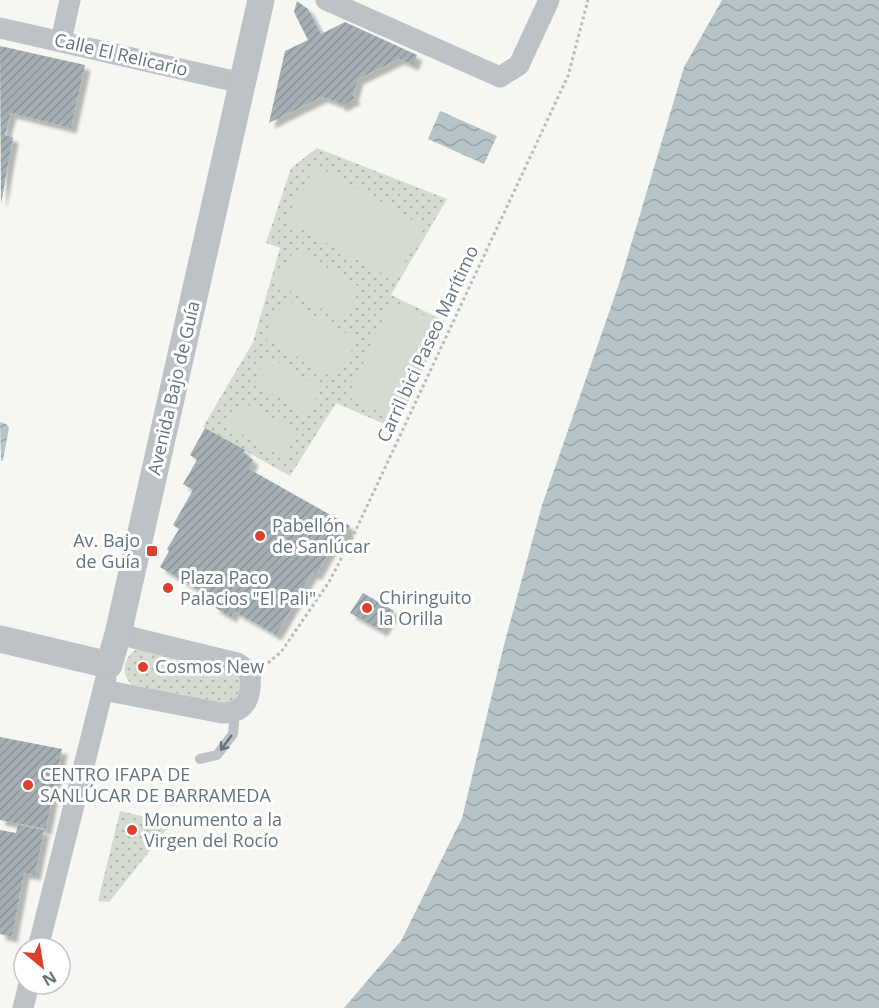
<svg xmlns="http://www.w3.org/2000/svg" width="879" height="1008" viewBox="0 0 879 1008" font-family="'Open Sans',sans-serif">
<defs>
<pattern id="green-dots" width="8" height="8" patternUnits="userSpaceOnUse" patternTransform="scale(1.5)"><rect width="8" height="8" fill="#d6dbd2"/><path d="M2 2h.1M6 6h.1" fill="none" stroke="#b1b6b0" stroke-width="1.8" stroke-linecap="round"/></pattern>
<pattern id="water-waves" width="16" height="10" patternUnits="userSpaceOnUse" patternTransform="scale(1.5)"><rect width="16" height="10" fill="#b6c4c7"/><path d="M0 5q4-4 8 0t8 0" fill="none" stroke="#97a4a7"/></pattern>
<pattern id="building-hatch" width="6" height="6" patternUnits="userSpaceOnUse" patternTransform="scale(1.5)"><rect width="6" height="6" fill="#a6b0b4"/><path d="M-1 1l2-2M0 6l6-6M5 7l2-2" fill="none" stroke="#8b9498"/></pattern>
<filter id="shadow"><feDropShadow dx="5.5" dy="5.5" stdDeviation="1.5" flood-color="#0004"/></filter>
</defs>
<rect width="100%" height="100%" fill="#f6f6f3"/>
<path fill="url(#green-dots)" d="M 317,148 L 447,199 L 391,295 L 445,321 L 396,429 L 336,403 L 290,476 L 203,427 L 253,342 L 280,248 L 266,243 L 291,168 Z
M 137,649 C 159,653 224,660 238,675 C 246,684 237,697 231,704 L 132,685 C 120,673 123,658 137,649 Z
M 120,811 L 172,823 L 109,902 L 98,901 Z"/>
<path fill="#d6dbd2" d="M 316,165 L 425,227 L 394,280 L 285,220 Z
M 295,249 L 361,288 L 342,321 L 275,282 Z
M 285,299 L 358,340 L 335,379 L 263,337 Z
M 391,301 L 440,322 L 396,419 L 348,397 Z
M 268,356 L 322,388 L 307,414 L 253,382 Z
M 241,401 L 298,432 L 284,458 L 227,426 Z"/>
<path fill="url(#water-waves)" d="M 722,0 L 879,0 L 879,1008 L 344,1008 L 401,941 L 462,818 L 504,645 L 542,505 L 621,278 L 684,67 Z
M 440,111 L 497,136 L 484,164 L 428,139 Z
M 0,422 L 6,424 L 9,428 L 3,460 L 1,461 Z"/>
<path fill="url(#building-hatch)" filter="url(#shadow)" d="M 297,1 L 308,9 L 321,34 L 345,22 L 417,55 L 413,65 L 399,59 L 358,79 L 353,96 L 355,99 L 341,106 L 339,103 L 322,97 L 269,123 L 285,51 L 308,40 L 294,12 Z
M 0,46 L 85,65 L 71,128 L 11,113 L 5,135 L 13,137 L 1,204 Z
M 205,428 L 245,450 L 244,453 L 253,460 L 249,469 L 350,526 L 339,546 L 334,543 L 316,575 L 312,573 L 276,635 L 234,611 L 231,617 L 214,607 L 217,601 L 160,567 L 169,551 L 167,549 L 179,529 L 173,525 L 193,490 L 183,484 L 197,460 L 190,455 Z
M 363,593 L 394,611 L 382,631 L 350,613 Z
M 0,737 L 62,749 L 46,829 L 0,820 Z
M 18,825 L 44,830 L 35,875 L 24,873 L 12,937 L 0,934 L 0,830 L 16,833 Z"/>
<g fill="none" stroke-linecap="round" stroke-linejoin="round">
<path stroke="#b9bcbe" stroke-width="3" stroke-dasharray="3 3" stroke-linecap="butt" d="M 268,663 L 281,652 L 329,582 L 354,534 L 568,76 L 588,0"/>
<path stroke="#bcc2c5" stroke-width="10" d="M 200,759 L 217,755 L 233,734 L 234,723 L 230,713"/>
<path stroke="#bcc2c5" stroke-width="21" d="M 326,0 L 500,77 L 519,65 L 549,0
M 0,28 L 242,83
M 61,41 L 70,0
M 103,690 L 222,713 C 248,713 252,695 250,672 L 237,663 L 118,634
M 38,948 L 106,678
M 23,1008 L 29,984"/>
<path stroke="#bcc2c5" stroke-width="27" d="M 0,639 L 109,665 L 118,634 L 261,0"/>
</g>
<defs><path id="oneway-shaft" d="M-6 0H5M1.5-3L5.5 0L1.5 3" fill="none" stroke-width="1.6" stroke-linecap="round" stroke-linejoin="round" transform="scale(1.5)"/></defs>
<use stroke="#62757d" href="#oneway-shaft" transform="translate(226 743) rotate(126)"/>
<g fill="#dc3f2d" stroke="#fff" stroke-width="2">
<circle cx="260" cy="536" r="6"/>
<rect x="146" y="545" width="12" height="12" rx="3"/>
<circle cx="168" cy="588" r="6"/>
<circle cx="367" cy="608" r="6"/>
<circle cx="143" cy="667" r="6"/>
<circle cx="28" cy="785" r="6"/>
<circle cx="132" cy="830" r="6"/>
</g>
<g text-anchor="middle" stroke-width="6" stroke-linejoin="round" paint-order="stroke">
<g font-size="18" fill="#62757d" stroke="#fff">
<text transform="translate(121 55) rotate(13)" y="6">Calle El Relicario</text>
<text transform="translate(428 344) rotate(-65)" y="6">Carril bici Paseo Marítimo</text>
<text transform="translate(174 388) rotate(-77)" y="6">Avenida Bajo de Guía</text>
</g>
<g font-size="18" fill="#62757d" stroke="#fff" text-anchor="start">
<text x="272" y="532">Pabellón<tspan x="272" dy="21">de Sanlúcar</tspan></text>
<text x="140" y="547" text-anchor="end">Av. Bajo<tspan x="140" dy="21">de Guía</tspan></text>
<text x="180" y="584">Plaza Paco<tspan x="180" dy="21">Palacios "El Pali"</tspan></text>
<text x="379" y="604">Chiringuito<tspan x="379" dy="21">la Orilla</tspan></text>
<text x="155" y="673">Cosmos New</text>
<text x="40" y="781">CENTRO IFAPA DE<tspan x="40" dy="21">SANLÚCAR DE BARRAMEDA</tspan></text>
<text x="144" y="826">Monumento a la<tspan x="144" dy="21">Virgen del Rocío</tspan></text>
</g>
</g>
<g transform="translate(42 966) rotate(150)"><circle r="28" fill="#ffffff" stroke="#c0c8cb" stroke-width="1.5"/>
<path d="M0-4.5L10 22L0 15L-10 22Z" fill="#dc3f2d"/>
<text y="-9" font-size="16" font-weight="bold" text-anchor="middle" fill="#62757d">N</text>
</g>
</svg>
